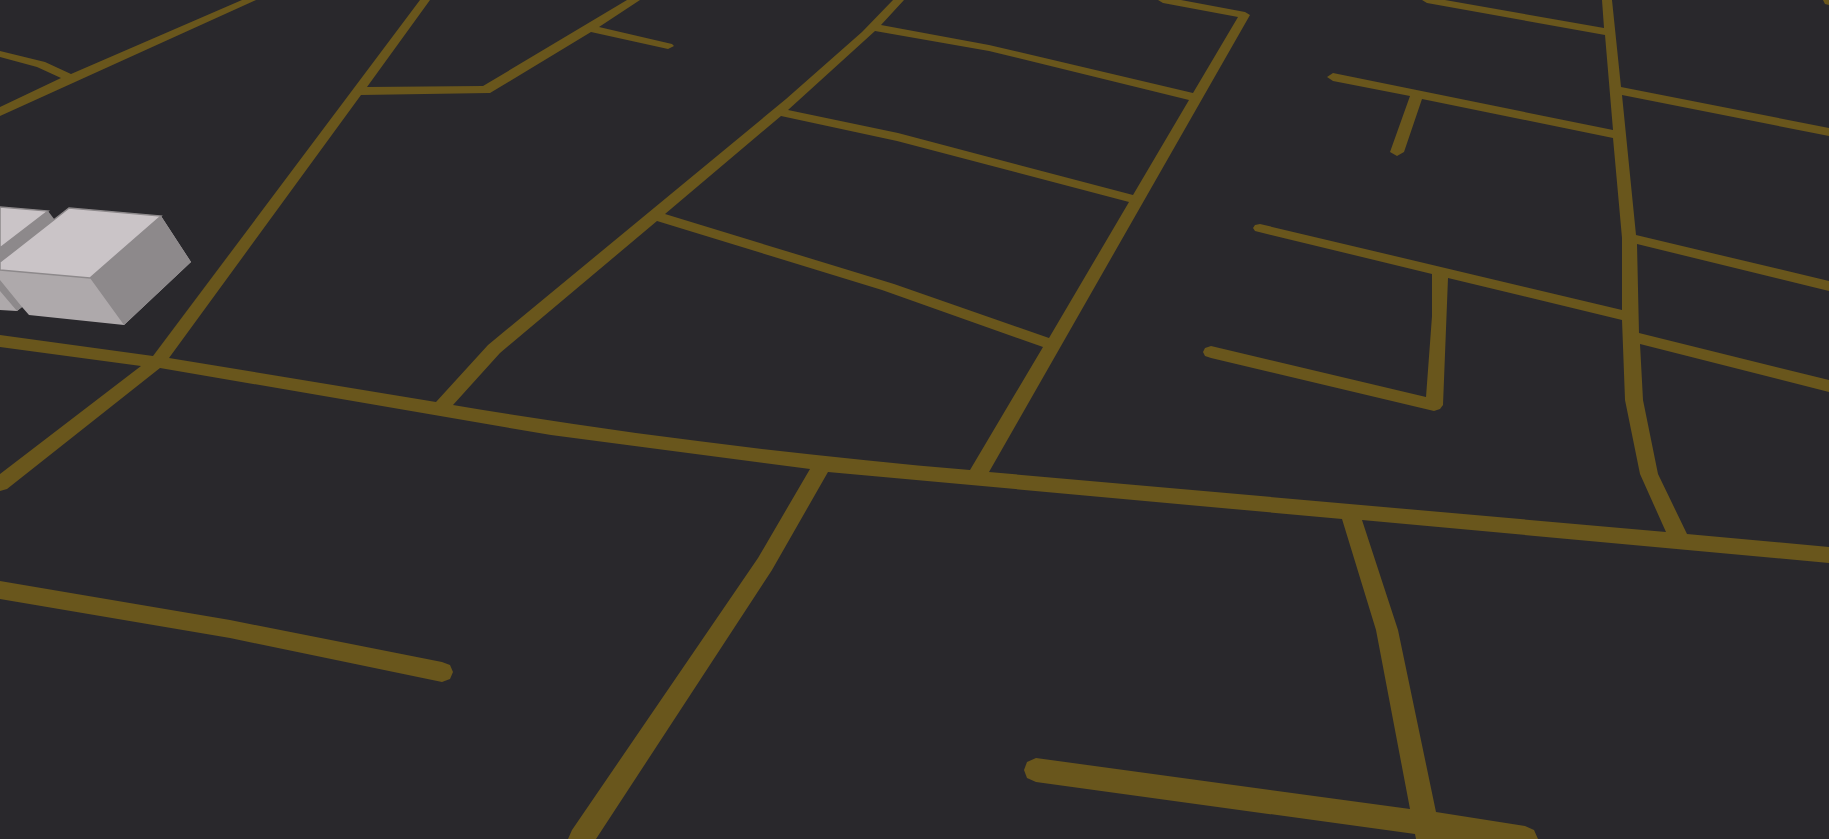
<svg xmlns="http://www.w3.org/2000/svg" width="1829" height="839" viewBox="0 0 1829 839" font-family="Figtree,sans-serif">
<rect width="100%" height="100%" fill="#29282c"/>
<g fill="none" stroke-linecap="round" stroke-linejoin="round">
<path fill="#69561c" fill-rule="evenodd" d="M 242,0 L 256,0 L 0,116 L 0,107 L 61,78 L 37,67 L 0,57 L 0,51 L 45,62 L 71,74 Z
M 420,0 L 430,0 L 367,87 L 483,86 L 627,0 L 640,0 L 599,27 L 672,44 L 674,46 L 668,49 L 591,32 L 490,93 L 361,95 L 169,358 L 436,402 L 488,345 L 786,99 L 862,32 L 893,0 L 904,0 L 881,25 L 989,45 L 1193,93 L 1238,17 L 1163,3 L 1158,0 L 1181,0 L 1245,12 L 1250,15 L 989,472 L 1666,532 L 1640,474 L 1625,400 L 1622,320 L 1448,278 L 1443,405 L 1440,409 L 1434,411 L 1211,358 L 1205,356 L 1203,352 L 1205,348 L 1211,346 L 1426,397 L 1432,316 L 1432,274 L 1255,231 L 1253,228 L 1255,225 L 1260,224 L 1622,310 L 1622,238 L 1613,138 L 1422,99 L 1404,152 L 1397,156 L 1390,152 L 1410,96 L 1333,81 L 1327,77 L 1333,73 L 1613,130 L 1605,35 L 1427,3 L 1422,0 L 1445,0 L 1604,28 L 1602,0 L 1612,0 L 1621,87 L 1829,128 L 1829,136 L 1622,95 L 1636,235 L 1829,281 L 1829,291 L 1637,244 L 1639,333 L 1829,380 L 1829,392 L 1640,344 L 1643,400 L 1658,474 L 1687,534 L 1829,547 L 1829,563 L 1362,520 L 1398,630 L 1436,812 L 1525,826 L 1534,830 L 1538,839 L 1416,839 L 1415,834 L 1036,782 L 1027,778 L 1024,770 L 1027,762 L 1036,758 L 1410,809 L 1376,630 L 1342,519 L 828,472 L 772,570 L 596,839 L 568,839 L 572,830 L 758,558 L 810,469 L 551,435 L 160,368 L 7,489 L 0,491 L 0,474 L 141,366 L 0,347 L 0,335 L 153,356 ZM 875,31 L 989,51 L 1189,100 L 1133,195 L 898,133 L 788,110 ZM 781,116 L 897,141 L 1129,202 L 1049,338 L 894,284 L 665,214 ZM 657,221 L 882,290 L 1043,347 L 970,470 C 797,455 625,434 453,405 L 500,353 Z
M 1823,0 L 1829,0 L 1829,5 L 1825,4 Z
M 0,581 L 230,620 L 442,662 L 450,665 L 453,672 L 450,679 L 442,682 L 230,638 L 0,599 Z"/>
</g>
<path fill="#aea9ab" d="M 0,207 L 54,219 L 161,216 L 191,262 L 124,325 L 29,315 L 22,307 L 17,311 L 0,310 Z"/>
<path fill="#8d898b" d="M 48,211 L 82,256 L 0,270 L 0,248 Z
M 161,216 L 191,262 L 124,325 L 90,278 Z
M 0,280 L 22,307 L 17,311 L 0,291 Z"/>
<path fill="#cac4c7" stroke="#8d898b" stroke-width="1.5" d="M 0,207 L 48,211 L 0,248 Z
M 69,208 L 161,216 L 90,278 L 0,270 L 0,262 Z"/>
</svg>
